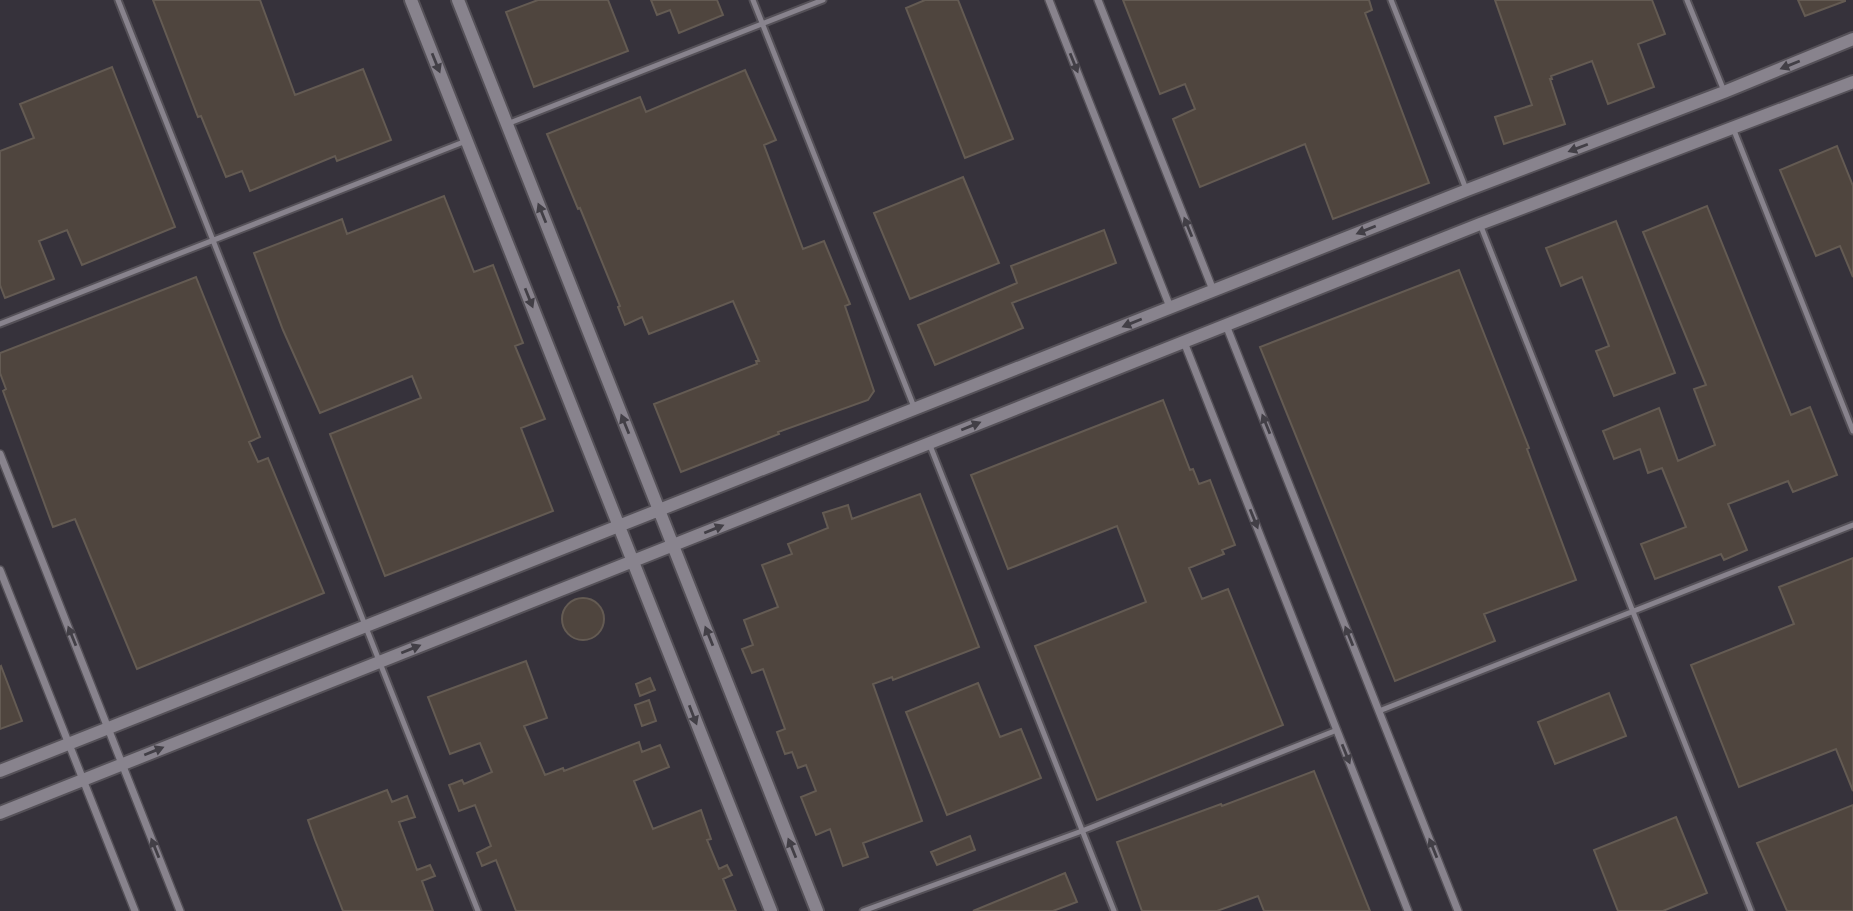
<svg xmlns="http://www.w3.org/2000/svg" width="1853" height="911" viewBox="0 0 1853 911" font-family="'Crimson Pro',serif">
<rect width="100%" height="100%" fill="#36323b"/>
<path fill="#4f453e" stroke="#645b53" stroke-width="2" d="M 153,0 L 260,0 L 295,95 L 363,69 L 391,140 L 337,161 L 335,156 L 250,191 L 242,171 L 226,177 L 201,116 L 198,117 Z
M 538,0 L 608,0 L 628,51 L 534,87 L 506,12 Z
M 651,0 L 717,0 L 723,15 L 679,33 L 670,10 L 657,15 Z
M 925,0 L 958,0 L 1013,139 L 965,158 L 906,8 Z
M 1123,0 L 1369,0 L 1372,10 L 1365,13 L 1429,183 L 1333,219 L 1305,144 L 1200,187 L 1173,119 L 1195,109 L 1185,84 L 1160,94 Z
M 1495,0 L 1652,0 L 1665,34 L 1638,44 L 1654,87 L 1608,104 L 1592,61 L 1551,76 L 1552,79 L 1550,79 L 1565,124 L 1504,144 L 1495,117 L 1532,105 Z
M 1798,0 L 1845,0 L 1845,1 L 1805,16 Z
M 112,67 L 175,227 L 82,265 L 67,230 L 39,241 L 54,279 L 5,298 L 0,285 L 0,151 L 34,138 L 20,104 Z
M 745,70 L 776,140 L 764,145 L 803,249 L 824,241 L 850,304 L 845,306 L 874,391 L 868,400 L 778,432 L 779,434 L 681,472 L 654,404 L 757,364 L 756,361 L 759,361 L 733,301 L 649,334 L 642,317 L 625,325 L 618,307 L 620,306 L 580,208 L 578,209 L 547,134 L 640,97 L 646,112 Z
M 1837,146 L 1853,186 L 1853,277 L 1840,246 L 1816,256 L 1780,170 Z
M 963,177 L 999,263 L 910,299 L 874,213 Z
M 444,196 L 474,272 L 493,265 L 523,343 L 515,346 L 545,419 L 521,428 L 553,511 L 385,576 L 330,434 L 421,398 L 412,376 L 320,413 L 283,330 L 254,253 L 342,219 L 347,234 Z
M 1707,206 L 1791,415 L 1810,407 L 1837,475 L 1793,492 L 1788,481 L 1728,504 L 1747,550 L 1724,560 L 1721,554 L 1655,579 L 1641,544 L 1686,527 L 1662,468 L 1648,473 L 1640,449 L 1614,459 L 1603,431 L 1659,408 L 1678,461 L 1715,445 L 1694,389 L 1706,385 L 1643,232 Z
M 1616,221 L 1675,373 L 1614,396 L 1596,351 L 1609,346 L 1582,277 L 1561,286 L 1546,248 Z
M 1104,230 L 1116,263 L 1012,303 L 1023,328 L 935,365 L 918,325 L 1017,283 L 1011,266 Z
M 1459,270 L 1529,448 L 1527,449 L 1576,580 L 1484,614 L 1495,641 L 1395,681 L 1260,347 Z
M 196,277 L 260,437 L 249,442 L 258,462 L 268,458 L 324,593 L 137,669 L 75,519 L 53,527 L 3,391 L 6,389 L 0,373 L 0,353 Z
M 1163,400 L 1190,470 L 1193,469 L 1199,484 L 1210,480 L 1235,545 L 1222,550 L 1224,554 L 1189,568 L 1202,599 L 1228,589 L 1283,725 L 1097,800 L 1035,646 L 1146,602 L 1117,526 L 1008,569 L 971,475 Z
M 920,494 L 979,647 L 893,680 L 892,677 L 873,684 L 922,821 L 863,843 L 868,857 L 843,866 L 830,829 L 816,835 L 801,797 L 816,791 L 806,765 L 798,768 L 792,752 L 785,754 L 777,732 L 785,729 L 763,669 L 752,673 L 742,649 L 753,645 L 744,620 L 778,607 L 762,565 L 792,554 L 788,544 L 828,528 L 823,513 L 848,505 L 852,519 Z
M 1853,558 L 1853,791 L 1836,749 L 1739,787 L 1691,665 L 1794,624 L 1779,587 Z
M562 619a21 21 0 1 1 42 0a21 21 0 1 1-42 0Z
M 526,661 L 547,718 L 524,726 L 545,775 L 563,768 L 564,771 L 639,742 L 642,752 L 660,745 L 669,767 L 634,781 L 653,829 L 701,810 L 711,839 L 707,840 L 719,869 L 727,865 L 732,875 L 723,879 L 736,911 L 516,911 L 496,860 L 482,866 L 477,853 L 491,846 L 475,805 L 459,811 L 449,785 L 462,780 L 464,784 L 492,772 L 480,743 L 450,754 L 428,697 Z
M 1,666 L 22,721 L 0,729 L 0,667 Z
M 650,678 L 655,690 L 640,696 L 636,684 Z
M 978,683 L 1000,737 L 1021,729 L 1041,778 L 947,815 L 906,712 Z
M 1609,693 L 1626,736 L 1555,764 L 1538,722 Z
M 649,700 L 656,721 L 642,726 L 635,705 Z
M 1314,771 L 1370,911 L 1264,911 L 1258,896 L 1217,911 L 1142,911 L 1117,842 L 1221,804 L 1222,806 Z
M 387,790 L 392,802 L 407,796 L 415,817 L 399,822 L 417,870 L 430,865 L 435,876 L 422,881 L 433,911 L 343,911 L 315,840 L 308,820 Z
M 1853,805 L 1853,911 L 1787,911 L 1757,843 Z
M 1676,817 L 1707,893 L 1663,911 L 1618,911 L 1594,850 Z
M 970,836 L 975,850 L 937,865 L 931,852 Z
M 1065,873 L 1077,902 L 1053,911 L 973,911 Z"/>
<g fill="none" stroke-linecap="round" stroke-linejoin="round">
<defs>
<path id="service" d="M 118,0 L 478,911
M 753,0 L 914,407
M 1391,0 L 1466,189
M 1687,0 L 1724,91
M 507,124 L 823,0
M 1733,128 L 1853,431
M 1480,224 L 1751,911
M 0,324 L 466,141
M 929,443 L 1114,911
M 1379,711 L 1853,525
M 863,911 L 1082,831 L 1337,730"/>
<path id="minor" d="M 1049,0 L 1170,307
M 1098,0 L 1213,290
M 1226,325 L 1458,911
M 1184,342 L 1408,911
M 0,454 L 180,911
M 0,570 L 135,911"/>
<path id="tertiary" d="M 411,0 L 771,911
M 458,0 L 817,911
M 0,771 L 1467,190 L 1724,92 L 1853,39
M 0,813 L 1480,224 L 1853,82"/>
</defs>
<use href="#service" stroke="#555158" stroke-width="9"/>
<use href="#minor" stroke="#555158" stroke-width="10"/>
<use href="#tertiary" stroke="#555158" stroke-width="16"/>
<use href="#service" stroke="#88838d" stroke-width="5"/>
<use href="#minor" stroke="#88838d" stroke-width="7"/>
<use href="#tertiary" stroke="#88838d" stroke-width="12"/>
</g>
<defs><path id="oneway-solid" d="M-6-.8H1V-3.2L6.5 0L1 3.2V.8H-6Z" transform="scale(1.75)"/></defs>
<g fill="#423f46">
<use href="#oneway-solid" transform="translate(436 63) rotate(68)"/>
<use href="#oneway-solid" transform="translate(1074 63) rotate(68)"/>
<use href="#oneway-solid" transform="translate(1790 65) rotate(158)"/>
<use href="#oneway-solid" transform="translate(1578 148) rotate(159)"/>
<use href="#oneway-solid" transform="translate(542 213) rotate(-112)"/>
<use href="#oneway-solid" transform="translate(1188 227) rotate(-112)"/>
<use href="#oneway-solid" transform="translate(1366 230) rotate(158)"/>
<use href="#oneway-solid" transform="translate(529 298) rotate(68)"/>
<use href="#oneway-solid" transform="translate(1132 323) rotate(158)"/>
<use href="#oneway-solid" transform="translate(625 424) rotate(-112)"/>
<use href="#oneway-solid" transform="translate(1266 424) rotate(-112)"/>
<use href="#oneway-solid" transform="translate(971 426) rotate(-22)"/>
<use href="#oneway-solid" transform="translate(1254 519) rotate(68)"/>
<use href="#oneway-solid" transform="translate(714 529) rotate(-22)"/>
<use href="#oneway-solid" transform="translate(72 636) rotate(-112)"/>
<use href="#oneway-solid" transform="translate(709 636) rotate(-112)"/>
<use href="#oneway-solid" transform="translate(1349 636) rotate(-112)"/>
<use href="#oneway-solid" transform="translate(411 649) rotate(-22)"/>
<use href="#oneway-solid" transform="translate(693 715) rotate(69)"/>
<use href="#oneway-solid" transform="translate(154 751) rotate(-22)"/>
<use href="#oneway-solid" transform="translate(1346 754) rotate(68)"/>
<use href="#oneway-solid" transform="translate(155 848) rotate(-112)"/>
<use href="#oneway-solid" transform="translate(792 848) rotate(-112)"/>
<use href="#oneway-solid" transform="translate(1433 848) rotate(-112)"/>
</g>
</svg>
